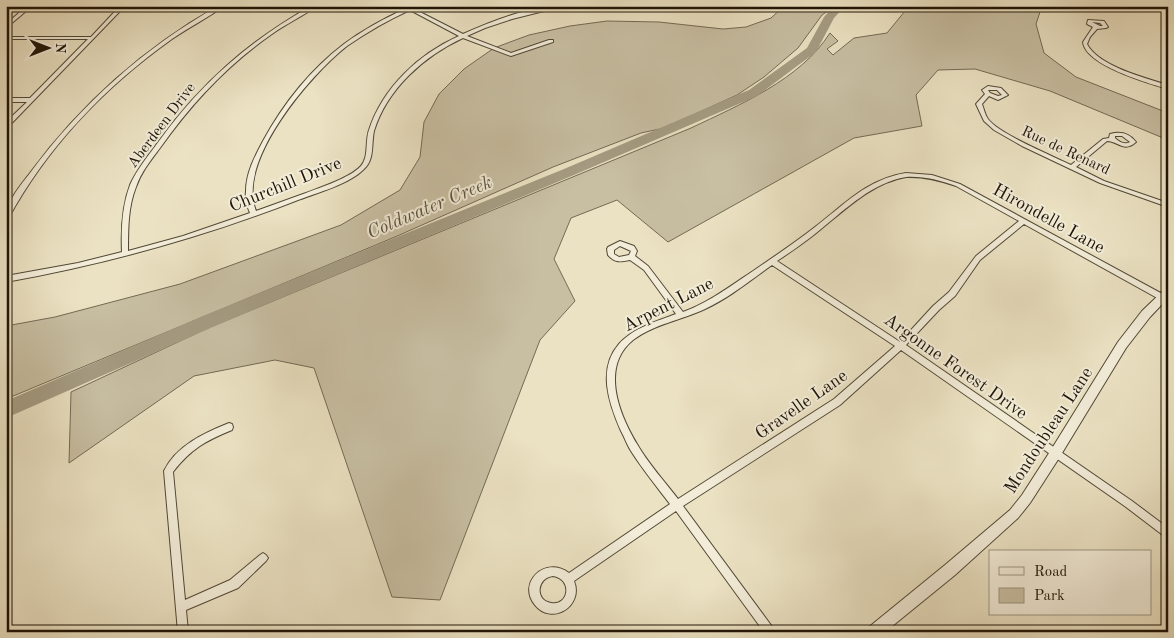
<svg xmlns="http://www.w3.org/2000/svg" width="1174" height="638" viewBox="0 0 1174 638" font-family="'Old Standard TT',serif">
<rect width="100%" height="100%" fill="#ebe2c3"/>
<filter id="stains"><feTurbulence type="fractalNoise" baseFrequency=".004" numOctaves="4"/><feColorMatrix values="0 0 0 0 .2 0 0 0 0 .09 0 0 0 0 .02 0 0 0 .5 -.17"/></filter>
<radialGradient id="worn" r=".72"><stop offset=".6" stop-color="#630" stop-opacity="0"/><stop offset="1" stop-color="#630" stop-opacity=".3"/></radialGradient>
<path fill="#c8bfa3" stroke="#736a55" d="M 784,6 L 835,6 L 822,15 L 798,48 L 764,77 L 737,95 L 664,128 L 641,133 L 553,167 L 395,237 L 6,399 L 6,326 L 55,317 L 180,284 L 341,225 L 400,190 L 420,157 L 424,122 L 439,94 L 464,69 L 494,48 L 529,35 L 570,26 L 607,21 L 659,22 L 723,29 L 746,27 L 771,18 Z
M 914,6 L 1042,6 L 1036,24 L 1044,53 L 1076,77 L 1168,113 L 1168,140 L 1050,91 L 975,69 L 938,70 L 916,95 L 922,126 L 854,138 L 668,242 L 617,200 L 571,218 L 554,259 L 575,301 L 540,340 L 440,600 L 392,597 L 314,368 L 275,360 L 194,376 L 69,463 L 71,392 L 208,328 L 691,128 C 739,105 800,80 830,33 L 838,41 L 827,49 L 833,55 L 854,38 L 887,33 L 905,11 Z"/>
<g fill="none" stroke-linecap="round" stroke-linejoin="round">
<path fill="#a59c83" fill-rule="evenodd" d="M 834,6 L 845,6 L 834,18 L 816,52 L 757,96 L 574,175 L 215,326 L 6,418 L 6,401 L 203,316 L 564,169 L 749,90 L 807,48 L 824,17 Z"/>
<defs>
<path id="minor" d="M 27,6 L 32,6 L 6,28 L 6,24 Z
M 120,6 L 125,6 L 8,127 L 6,128 L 6,122 L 27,102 L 6,102 L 6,98 L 30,98 L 88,39 L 6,39 L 6,37 L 91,37 Z
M 218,6 L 224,6 C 208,18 189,27 172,39 C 106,86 47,147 8,219 L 6,219 C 6,202 20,186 30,173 C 81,104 144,48 218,6 Z
M 311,6 L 317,6 C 303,16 286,24 272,34 C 227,65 191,104 160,148 C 151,160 141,172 136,187 C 128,207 128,229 128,251 L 183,236 L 250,213 C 247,206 245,199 246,191 C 246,173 255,156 263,141 C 283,104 310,70 344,44 C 363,30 385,18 407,8 L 407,7 L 418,6 L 414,9 L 463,34 C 494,20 530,6 564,6 L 512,19 L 485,28 L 467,36 L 511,53 L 549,40 L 553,40 L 553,42 L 511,56 L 463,38 C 424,56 387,89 374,131 C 371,145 375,160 363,170 C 349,184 317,193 298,200 C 204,237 106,264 6,282 L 6,276 L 78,263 L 122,252 C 121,230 122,206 130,185 C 137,169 149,155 159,141 C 202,82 248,42 311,6 ZM 410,10 L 459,36 C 419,54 383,87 369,130 C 365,141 369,157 361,166 C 350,178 321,187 306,193 C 289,199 273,205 256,211 C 236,161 310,75 347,46 C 367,32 388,20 410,10 Z
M 691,6 L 704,6 L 720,9 L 728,6 L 736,6 L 720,11 Z
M 1088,20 L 1104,21 L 1108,27 L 1106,28 L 1097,29 L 1090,37 L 1087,44 C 1098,66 1145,78 1168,85 L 1168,89 C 1147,83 1085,65 1083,42 L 1093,27 L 1087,24 ZM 1092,22 L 1100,23 L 1103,26 L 1100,26 Z
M 988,86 L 1001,88 L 1008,95 L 998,100 L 989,96 L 982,104 C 984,109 985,115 988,119 C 999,134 1053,156 1071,165 L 1103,139 L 1109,138 L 1110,134 C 1121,131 1129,133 1136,142 C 1124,153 1118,141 1107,141 L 1076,167 L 1104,181 L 1168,203 L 1168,207 L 1100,183 L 1022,146 L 994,130 L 984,121 L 976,104 L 985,94 L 982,90 ZM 988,90 L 997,90 L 1002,95 L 998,96 L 990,93 ZM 1115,136 L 1122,136 L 1130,142 C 1125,145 1119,142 1115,138 Z
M 906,173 L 932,175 L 960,184 L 1168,297 L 1168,304 L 1024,224 L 980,260 L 955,296 L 939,310 L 906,345 L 1132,501 L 1168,528 L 1168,539 L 1126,507 L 901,350 L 840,405 L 683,506 L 776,632 L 764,632 L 676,511 L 574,581 C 584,606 552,626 535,605 C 517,584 544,555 569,573 L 670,504 C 657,487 643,470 631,451 C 627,445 625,438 621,431 C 609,404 597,369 619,344 C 633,328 657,321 676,314 L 644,270 L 630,260 C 620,262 615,263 608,255 L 607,249 L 608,247 L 620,241 L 634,246 L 637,251 L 635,256 L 648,266 L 683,312 C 710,302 732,285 756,269 C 775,256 796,242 815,227 C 844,205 867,179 906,173 ZM 906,177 C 924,176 939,180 956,186 L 1019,221 L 976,256 L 949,292 L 933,306 L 900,342 L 777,261 C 792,251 807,241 821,229 C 847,208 872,183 906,177 ZM 620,246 L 631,251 L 629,255 L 619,257 L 614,254 L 614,250 ZM 772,265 L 895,346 L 834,399 L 678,499 C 665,482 647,462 637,444 C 619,414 600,367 633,340 C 654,324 682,320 705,309 C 729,298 751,280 772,265 ZM 553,576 C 573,579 569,606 551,603 C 535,601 536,578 553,576 Z
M 229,423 L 232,424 L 233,427 L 232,430 C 205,441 191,449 173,472 L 185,600 L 230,580 L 260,555 L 263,553 L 266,555 L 268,558 L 266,561 L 238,588 L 186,610 L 188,632 L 178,632 L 164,471 C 176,446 204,433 229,423 Z"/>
<path id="tertiary" d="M 1168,288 L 1168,298 L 1150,317 L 1126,348 L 1059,458 L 1030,503 L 1018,518 L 955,575 L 885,632 L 867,632 L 869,627 L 945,565 L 1010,510 L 1022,495 L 1051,450 L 1118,342 L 1142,311 L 1165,289 Z"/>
</defs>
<use href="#minor" stroke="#514836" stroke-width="2"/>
<use href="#tertiary" stroke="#514836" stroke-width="2"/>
<use href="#minor" fill="#f2ecd8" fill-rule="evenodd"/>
<use href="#tertiary" fill="#f2ecd8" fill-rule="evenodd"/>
</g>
<g text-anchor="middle" stroke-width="4" stroke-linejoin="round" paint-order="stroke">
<g font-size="15" fill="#1e1407" stroke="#f2ecd8">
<text transform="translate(161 125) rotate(-53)" y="5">Aberdeen Drive</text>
<text transform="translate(1066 150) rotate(25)" y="5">Rue de Renard</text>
</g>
<g font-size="18" fill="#1e1407" stroke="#f2ecd8">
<text transform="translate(285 184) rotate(-22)" y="6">Churchill Drive</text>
<text transform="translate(1049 218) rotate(29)" y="6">Hirondelle Lane</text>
<text transform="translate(668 304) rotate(-27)" y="6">Arpent Lane</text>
<text transform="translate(956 366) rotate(35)" y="6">Argonne Forest Drive</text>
<text transform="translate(801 404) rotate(-35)" y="6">Gravelle Lane</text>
<text transform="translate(1048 430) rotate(-57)" y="6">Mondoubleau Lane</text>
</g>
<g font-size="19" font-style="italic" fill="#5b513f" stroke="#f2ecd8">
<text transform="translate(429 206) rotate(-23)" y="7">Coldwater Creek</text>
</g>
</g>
<rect width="1174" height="638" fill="none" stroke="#ebe2c3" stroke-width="25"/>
<rect x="8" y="8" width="1159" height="623" fill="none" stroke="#1e1407" stroke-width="2.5"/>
<rect x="12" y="12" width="1149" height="613" fill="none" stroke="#1e1407"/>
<rect x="989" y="550" width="162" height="65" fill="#f2ecd8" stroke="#9d9684"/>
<rect x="999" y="567" width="25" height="8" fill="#f2ecd8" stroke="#9d9684"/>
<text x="1034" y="576" font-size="15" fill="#1e1407">Road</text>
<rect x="999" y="588" width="25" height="15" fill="#c8bfa3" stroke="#9d9684"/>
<text x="1034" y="600" font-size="15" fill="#1e1407">Park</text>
<g transform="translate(48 48) rotate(90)" stroke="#f2ecd8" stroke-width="4" paint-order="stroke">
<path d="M0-4L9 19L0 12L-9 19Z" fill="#1e1407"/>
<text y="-8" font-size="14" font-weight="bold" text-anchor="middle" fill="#1e1407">N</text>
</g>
<rect width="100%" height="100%" filter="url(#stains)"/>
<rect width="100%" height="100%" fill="url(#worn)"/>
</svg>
